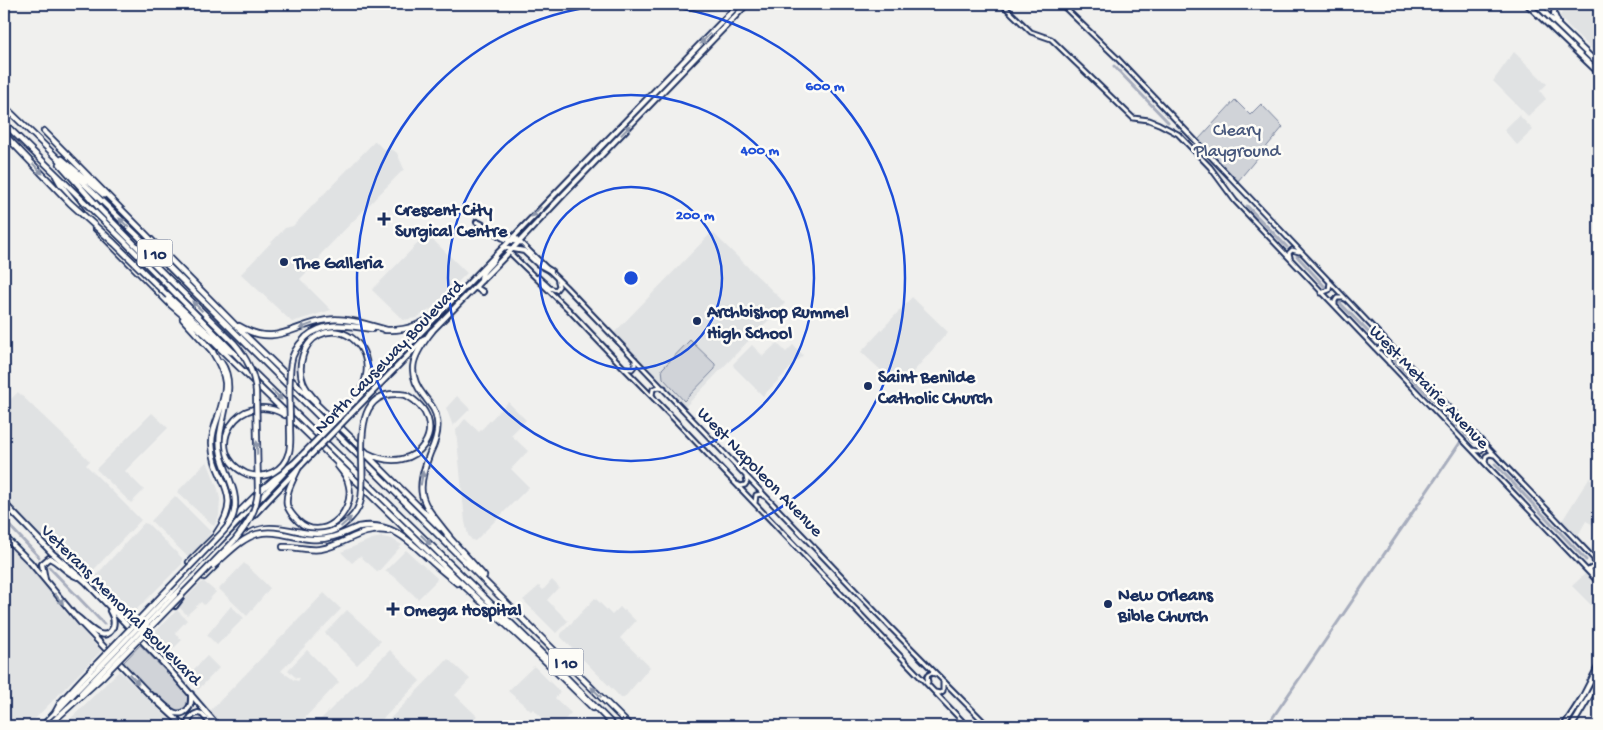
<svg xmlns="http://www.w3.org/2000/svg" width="1603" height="730" viewBox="0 0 1603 730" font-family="'Gochi Hand',sans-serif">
<rect width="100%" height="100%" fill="#f0f0ee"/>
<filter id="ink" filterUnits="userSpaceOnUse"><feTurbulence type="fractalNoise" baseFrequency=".02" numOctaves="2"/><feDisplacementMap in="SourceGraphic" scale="10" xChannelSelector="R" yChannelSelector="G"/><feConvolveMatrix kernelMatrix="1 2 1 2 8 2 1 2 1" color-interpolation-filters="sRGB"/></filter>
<g filter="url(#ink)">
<path fill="#e0e2e3" d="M 1568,4 L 1599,4 L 1599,56 L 1559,17 Z
M 1514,52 L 1547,84 L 1540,91 L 1546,99 L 1528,116 L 1493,81 Z
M 1519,115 L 1533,130 L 1517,145 L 1504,130 Z
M 375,141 L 383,149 L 393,150 L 397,153 L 404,169 L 321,254 L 319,260 L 300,279 L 331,310 L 292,322 L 241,274 L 285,228 L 293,226 Z
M 712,232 L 785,303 L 684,408 L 676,397 L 614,333 Z
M 427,234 L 467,273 L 431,309 L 416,318 L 403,320 L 372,290 Z
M 912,297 L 948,332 L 907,379 L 902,374 L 895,380 L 895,383 L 861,352 Z
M 777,343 L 786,352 L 793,345 L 803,355 L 763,396 L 734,367 L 733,364 L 752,345 L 763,356 Z
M 18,392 L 90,461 L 86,465 L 141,520 L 85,579 L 4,498 L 4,406 Z
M 457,396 L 470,409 L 453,426 L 446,408 Z
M 508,402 L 526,420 L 511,435 L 528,451 L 511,469 L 529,487 L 475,541 L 472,540 L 468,535 L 465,522 L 456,430 L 465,419 L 479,432 Z
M 152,413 L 168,428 L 125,471 L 144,490 L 131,503 L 96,469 Z
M 207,461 L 218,489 L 220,499 L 219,516 L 214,526 L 177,492 Z
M 1589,478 L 1599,483 L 1599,528 L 1586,521 L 1577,537 L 1562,521 Z
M 175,496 L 211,532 L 190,559 L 151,521 Z
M 144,523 L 148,524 L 182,558 L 182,564 L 127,619 L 125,619 L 90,582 Z
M 382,537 L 392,539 L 402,545 L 378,572 L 360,556 L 352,563 L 341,552 L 372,539 Z
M 4,540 L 43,582 L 66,613 L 101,651 L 28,726 L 4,726 Z
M 406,550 L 437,578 L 436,581 L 418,599 L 396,578 L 385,571 Z
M 244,563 L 270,588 L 247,616 L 219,589 Z
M 1585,574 L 1599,590 L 1599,613 L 1572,586 Z
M 552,580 L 559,587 L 547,600 L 568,621 L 556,633 L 523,600 L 539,586 L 543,590 Z
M 203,581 L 216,592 L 204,605 L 201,602 L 187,615 L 180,608 L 179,605 Z
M 324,593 L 341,609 L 281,671 L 294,680 L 298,681 L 300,678 L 296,678 L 288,670 L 307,650 L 339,682 L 297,726 L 224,726 L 210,711 Z
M 595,598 L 612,615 L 620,607 L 624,611 L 625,610 L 636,621 L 620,638 L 650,667 L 624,698 L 621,698 L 561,637 L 561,634 Z
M 231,606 L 244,618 L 217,645 L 207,635 Z
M 177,610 L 187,620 L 175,633 L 182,640 L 166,656 L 151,640 L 150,637 Z
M 347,610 L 381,641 L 357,665 L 325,633 Z
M 390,650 L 420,681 L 376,726 L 314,726 Z
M 207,656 L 219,668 L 198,690 L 186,677 Z
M 448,659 L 470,679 L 455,695 L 477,716 L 466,726 L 383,726 Z
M 534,666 L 560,692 L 555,698 L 571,713 L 559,726 L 551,726 L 533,709 L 531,711 L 508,691 Z
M 119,671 L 176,726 L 63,726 Z"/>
<path fill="#d0d3d8" stroke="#76819b" d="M 1235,100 L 1250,115 L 1261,104 L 1283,127 L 1238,181 L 1198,140 Z
M 690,340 L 715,364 L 715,369 L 684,401 L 663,378 L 662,369 Z
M 140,645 L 186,692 L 190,700 C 189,708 182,715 173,710 C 168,708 165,703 161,700 C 147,688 135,676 123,663 Z"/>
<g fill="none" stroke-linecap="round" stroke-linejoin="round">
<path stroke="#a7adbd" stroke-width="3" d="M 1114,66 L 1168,122
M 1247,206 L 1287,247
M 1297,256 L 1326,288
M 1339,302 L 1377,341
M 1394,360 L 1473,442
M 1495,464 L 1586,560
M 4,520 L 39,557
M 49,567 L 104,624
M 1267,726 L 1466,434"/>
<defs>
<path id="secondary" d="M 1002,4 L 1031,32 L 1051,39 L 1133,118 L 1149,120 L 1159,124 L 1178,134 L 1210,167 L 1235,201 L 1599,583
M 1061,4 L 1116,57 L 1403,359 L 1599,564
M 514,236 L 566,287 L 892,629 L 988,726
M 509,252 L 568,309 L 622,366 L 674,419 L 967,726
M 1290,257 L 1289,253 L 1292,250 L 1299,252
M 538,277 L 550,288 L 556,290 L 559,286 L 557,278
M 1321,293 L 1329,290 L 1330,282
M 1335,305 L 1335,301 L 1337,298 L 1343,298 L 1345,299
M 1375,348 L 1378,349 L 1383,346 L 1384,339
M 1389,363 L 1388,354 L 1391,353 L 1396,354
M 624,368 L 632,369 L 635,365 L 635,359
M 654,398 L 652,395 L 653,389 L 659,387 L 664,388
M 1473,450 C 1478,451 1480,452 1483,448 L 1481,441
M 1486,463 L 1485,461 L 1486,456 L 1490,454 L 1494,455
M 737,484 L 741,486 L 745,485 L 747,482 L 746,477
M 755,503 L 756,495 L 761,494 L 764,496
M 1588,570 L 1595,566 L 1594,560
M 1589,571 L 1596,573 L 1599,572
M 928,682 L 927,677 L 928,675 L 932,673 L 935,674
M 935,692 L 940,693 L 943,691 L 943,682"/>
<path id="primary" d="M 4,503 L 52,553 L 86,582 L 169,669 L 218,726
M 4,536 L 30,562 L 80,622 L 149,694 L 184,726
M 45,579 L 42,564 L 49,558 C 60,562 66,574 78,577
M 76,616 C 85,622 104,647 113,627 C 115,621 113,616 110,611
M 155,697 C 164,704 176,721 187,710 C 192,706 191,700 191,694
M 188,726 C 188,719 191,715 198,713 L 202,714 L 213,726"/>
<path id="trunk" d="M 1527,4 L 1599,73
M 1536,4 L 1599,65
M 1555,4 L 1554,14 L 1558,23
M 477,222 C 493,228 501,243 520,241
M 503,247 L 524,251 L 538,264 L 551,271
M 481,281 C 480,270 492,266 496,256
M 475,287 L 483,292
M 430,333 L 520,241 L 564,194 L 747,4
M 344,412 L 739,4
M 343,422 L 425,338
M 292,465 L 304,453
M 252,517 L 309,457
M 172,592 L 287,470
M 175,595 L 247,522
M 175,606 L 181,598
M 42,726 L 55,713
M 1564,726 L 1582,698 L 1599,665
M 1572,726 L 1599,680"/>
<path id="motorway" d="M 4,106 L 145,243 L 630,726
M 4,123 L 123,240 L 242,361 L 560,671 L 614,726
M 44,131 L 244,334 L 367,453 C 419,480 455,422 406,395
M 62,159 L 104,195
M 60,164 L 101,210 L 147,257
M 56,176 L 61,185 L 82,212
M 95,228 L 171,305 L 206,335 L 459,581 L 541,657 L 593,708
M 168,296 L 225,349 L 231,352
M 183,319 L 213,352
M 239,326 C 276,348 292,325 327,320 C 346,317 369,325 387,330
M 385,330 C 408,331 424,324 441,310
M 432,331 C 414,354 404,371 424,396 C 430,404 436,410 437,420 C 439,432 435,443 430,453 C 413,496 422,502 449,536
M 306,337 C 326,320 348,326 372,329
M 212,351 C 229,379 228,386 218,417 C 215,425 212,434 212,443 C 213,482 246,491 216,534
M 316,401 C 311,395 306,390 303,382 C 297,366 303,343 319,335 C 346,322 372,349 366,376 C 365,385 359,393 355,401
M 221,429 C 225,407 235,382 221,362
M 364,452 L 440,528
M 298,469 C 293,480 285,493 287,505 C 289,512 294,517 298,521 C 322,544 355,513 349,486 C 348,478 343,472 338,466
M 247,474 C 198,451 240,387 285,415
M 358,527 C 390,521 408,539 430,560 C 438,568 448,575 457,583
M 447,535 L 484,576
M 236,544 C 257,523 274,527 301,532
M 283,547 C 296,546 309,551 321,549 C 345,545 362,526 388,531
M 189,562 L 259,492 L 286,469 L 293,464
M 204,577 L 217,564"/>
</defs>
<use href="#secondary" stroke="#1b2f5e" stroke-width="7"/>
<use href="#primary" stroke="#1b2f5e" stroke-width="8"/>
<use href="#trunk" stroke="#1b2f5e" stroke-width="8"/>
<use href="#motorway" stroke="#1b2f5e" stroke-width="8"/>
<use href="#secondary" stroke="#fdfcf7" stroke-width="3"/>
<use href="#primary" stroke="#fdfcf7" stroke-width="4"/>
<use href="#trunk" stroke="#fdfcf7" stroke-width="4"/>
<use href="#motorway" stroke="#fdfcf7" stroke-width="4.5"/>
<defs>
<path id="trunk-bridge" d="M 304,453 L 344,412
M 309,457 L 343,422
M 81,693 L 175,595
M 57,711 L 172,592"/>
<path id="motorway-bridge" d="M 4,134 L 70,203 L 114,243 L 168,296
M 247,474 C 265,480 284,471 289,452 C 291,444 290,436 290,429 C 290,408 288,383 291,363 C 292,353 299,344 306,337
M 301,532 C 317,535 331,535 344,524 C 352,518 359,510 361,499 C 368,465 344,384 406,395
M 213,566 C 227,555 240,539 257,534 C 275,529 293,538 310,539 C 328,541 342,534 358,527
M 55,713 L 61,702 L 83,678 L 217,538 C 224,531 232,523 234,512 C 241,485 213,462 221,429
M 48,726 L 103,676 L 235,540 C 247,525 256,512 258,492 L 256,391 C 254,372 247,358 234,343 L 147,257"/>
</defs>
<use href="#trunk-bridge" stroke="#1b2f5e" stroke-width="8" stroke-linecap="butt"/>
<use href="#motorway-bridge" stroke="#1b2f5e" stroke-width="8" stroke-linecap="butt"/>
<use href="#trunk-bridge" stroke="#fdfcf7" stroke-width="4"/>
<use href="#motorway-bridge" stroke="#fdfcf7" stroke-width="4.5"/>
</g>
<defs><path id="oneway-solid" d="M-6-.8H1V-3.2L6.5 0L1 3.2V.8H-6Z" transform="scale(1.25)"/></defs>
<g fill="#8c96aa">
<use href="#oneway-solid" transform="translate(705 39) rotate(134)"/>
<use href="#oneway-solid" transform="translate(626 130) rotate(-46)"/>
<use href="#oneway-solid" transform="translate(38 169) rotate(46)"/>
<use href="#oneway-solid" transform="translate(536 212) rotate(134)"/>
<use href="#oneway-solid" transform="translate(124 223) rotate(-136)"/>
<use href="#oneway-solid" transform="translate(197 306) rotate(-136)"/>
<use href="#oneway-solid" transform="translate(306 326) rotate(160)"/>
<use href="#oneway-solid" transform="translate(277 395) rotate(44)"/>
<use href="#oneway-solid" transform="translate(257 448) rotate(-92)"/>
<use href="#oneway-solid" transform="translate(422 478) rotate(-81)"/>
<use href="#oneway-solid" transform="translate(346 522) rotate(-42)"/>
<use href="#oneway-solid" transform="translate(426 540) rotate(45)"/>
<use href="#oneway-solid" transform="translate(59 599) rotate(51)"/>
<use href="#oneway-solid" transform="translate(134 679) rotate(46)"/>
<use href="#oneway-solid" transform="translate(596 692) rotate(-135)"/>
</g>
</g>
<g fill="none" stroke="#1d4ed8" stroke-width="2.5">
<circle cx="631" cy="278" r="91"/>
<circle cx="631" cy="278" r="183"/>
<circle cx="631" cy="278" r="274"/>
</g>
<g fill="#1b2f5e" stroke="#fdfcf7" stroke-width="2">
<path d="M381.5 211.5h5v5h5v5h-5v5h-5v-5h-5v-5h5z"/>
<circle cx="284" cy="262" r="5"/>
<circle cx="697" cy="321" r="5"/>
<circle cx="868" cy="386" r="5"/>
<circle cx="1108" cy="604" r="5"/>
<path d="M390.5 601.5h5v5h5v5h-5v5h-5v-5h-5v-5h5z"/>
</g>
<g text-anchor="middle" stroke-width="5" stroke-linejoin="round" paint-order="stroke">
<g fill="#fdfcf7" stroke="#5f6c8c" stroke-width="1">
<rect x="137.5" y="239.5" width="35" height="27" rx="4"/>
<rect x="548.5" y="648.5" width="35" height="27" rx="4"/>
</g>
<g font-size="16" font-weight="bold" fill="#1b2f5e">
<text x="155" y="259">I 10</text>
<text x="566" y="668">I 10</text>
</g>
<g font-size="18" fill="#48587c" stroke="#fdfcf7">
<text x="1237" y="135">Cleary<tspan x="1237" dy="21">Playground</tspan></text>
</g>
<g font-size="18" font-weight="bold" fill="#1b2f5e" stroke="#fdfcf7" text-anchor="start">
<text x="395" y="215">Crescent City<tspan x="395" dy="21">Surgical Centre</tspan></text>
<text x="294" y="268">The Galleria</text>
<text x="707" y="317">Archbishop Rummel<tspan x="707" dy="21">High School</tspan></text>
<text x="878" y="382">Saint Benilde<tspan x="878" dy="21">Catholic Church</tspan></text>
<text x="1118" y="600">New Orleans<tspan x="1118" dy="21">Bible Church</tspan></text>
<text x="404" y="615">Omega Hospital</text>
</g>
<g font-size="18" fill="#1b2f5e" stroke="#fdfcf7">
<text transform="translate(388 356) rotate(-46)" y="6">North Causeway Boulevard</text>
<text transform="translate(1430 386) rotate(46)" y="6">West Metairie Avenue</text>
<text transform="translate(761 471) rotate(46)" y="6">West Napoleon Avenue</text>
<text transform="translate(122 604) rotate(45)" y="6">Veterans Memorial Boulevard</text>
</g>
</g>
<circle cx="631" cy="278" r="8" fill="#1d4ed8" stroke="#fdfcf7" stroke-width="2.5"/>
<g font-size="15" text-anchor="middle" font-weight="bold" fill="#1d4ed8" stroke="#fdfcf7" stroke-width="5" stroke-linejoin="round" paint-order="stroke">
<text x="825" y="90">600 m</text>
<text x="760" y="154">400 m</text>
<text x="695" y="219">200 m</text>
</g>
<rect width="1603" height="730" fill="none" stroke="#fdfcf7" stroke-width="20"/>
<rect x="10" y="10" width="1583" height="710" fill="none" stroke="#1b2f5e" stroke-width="2" filter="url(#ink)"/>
</svg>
